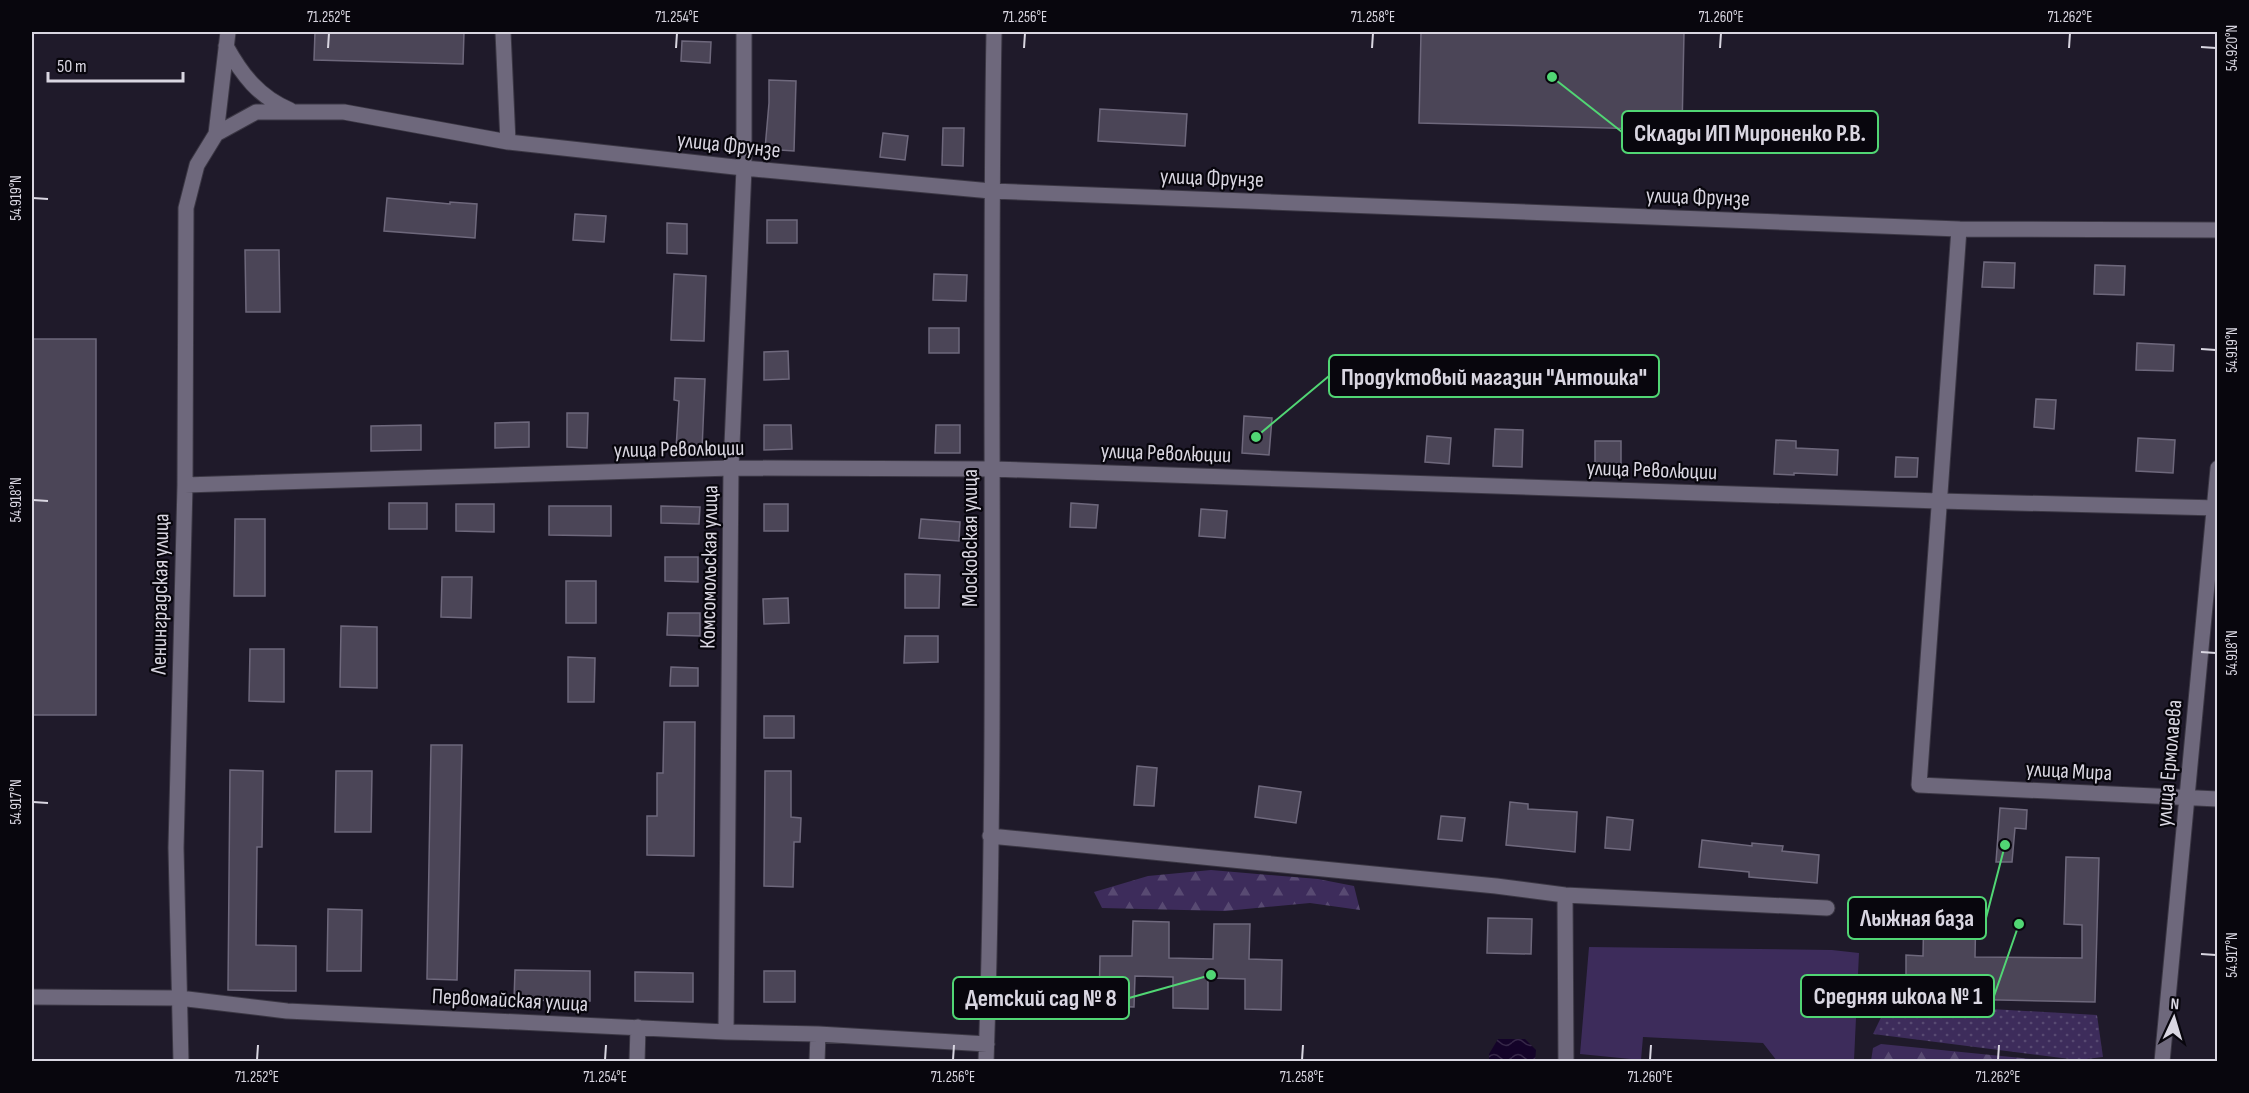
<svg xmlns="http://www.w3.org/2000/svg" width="2249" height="1093" viewBox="0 0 2249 1093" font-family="'Sofia Sans Condensed',sans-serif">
<defs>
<pattern id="grass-dots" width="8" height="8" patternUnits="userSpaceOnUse" patternTransform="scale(1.5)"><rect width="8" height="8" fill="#3d2c5b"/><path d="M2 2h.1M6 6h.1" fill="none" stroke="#584a72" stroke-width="1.8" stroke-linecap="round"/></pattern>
<pattern id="forest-firs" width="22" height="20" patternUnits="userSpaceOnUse" patternTransform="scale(1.5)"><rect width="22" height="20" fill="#3d2c5b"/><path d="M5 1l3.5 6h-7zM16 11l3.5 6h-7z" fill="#584a72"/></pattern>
<pattern id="water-waves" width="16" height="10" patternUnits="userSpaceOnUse" patternTransform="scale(1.5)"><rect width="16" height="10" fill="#140329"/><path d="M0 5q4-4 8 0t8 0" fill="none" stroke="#362748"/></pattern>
</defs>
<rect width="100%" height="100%" fill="#1f1a2a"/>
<path fill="url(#grass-dots)" d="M 1888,1003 L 2097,1015 L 2103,1057 L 2078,1060 L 1873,1034 Z"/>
<path fill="url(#forest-firs)" d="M 1211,870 L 1318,879 L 1354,886 L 1360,910 L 1310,903 L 1225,911 L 1102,908 L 1094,892 L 1148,876 Z
M 1881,1044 L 2051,1061 L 1871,1061 L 1873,1048 Z"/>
<path fill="#3d2c5b" d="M 1589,947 L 1832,950 L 1859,953 L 1854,1061 L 1777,1061 L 1763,1043 L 1643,1037 L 1641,1060 L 1580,1054 Z"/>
<path fill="url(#water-waves)" d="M 1498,1039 L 1525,1039 L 1536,1050 L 1535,1061 L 1489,1061 L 1489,1054 Z"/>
<path fill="#4b4557" stroke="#6e687c" stroke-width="1.5" d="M 315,32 L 464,32 L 463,64 L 314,60 Z
M 1421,32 L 1684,32 L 1682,130 L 1419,123 Z
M 682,41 L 711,42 L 710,63 L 681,61 Z
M 769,80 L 796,81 L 794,151 L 765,149 L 769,103 Z
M 1100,109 L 1187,114 L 1185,146 L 1098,141 Z
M 943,128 L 964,128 L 963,166 L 942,165 Z
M 883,133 L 908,136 L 905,160 L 880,157 Z
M 387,198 L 450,204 L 450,202 L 477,204 L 475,238 L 384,231 Z
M 575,214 L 606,216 L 604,242 L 573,240 Z
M 767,220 L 797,220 L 797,243 L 767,243 Z
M 667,223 L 687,224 L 687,254 L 667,253 Z
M 245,250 L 279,250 L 280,312 L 246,312 Z
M 1984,262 L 2015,263 L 2014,288 L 1982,287 Z
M 2095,265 L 2125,266 L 2124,295 L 2094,294 Z
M 674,274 L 706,276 L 704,341 L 671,340 Z
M 934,274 L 967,275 L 966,301 L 933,300 Z
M 929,328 L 959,328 L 959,353 L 929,353 Z
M 32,339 L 96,339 L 96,715 L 32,715 Z
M 2137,343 L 2174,345 L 2173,371 L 2136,370 Z
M 788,351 L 789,379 L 764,380 L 764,352 Z
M 675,378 L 705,379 L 702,450 L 676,449 L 679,401 L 674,400 Z
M 2036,399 L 2056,400 L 2054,429 L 2034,427 Z
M 567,413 L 588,413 L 587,448 L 567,447 Z
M 1244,416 L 1272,418 L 1269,455 L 1242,453 Z
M 529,422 L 529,447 L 495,448 L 495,423 Z
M 421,425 L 421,450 L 371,451 L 371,426 Z
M 764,425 L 791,425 L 792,449 L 764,450 Z
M 936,425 L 960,425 L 960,453 L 935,453 Z
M 1495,429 L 1523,430 L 1522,467 L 1493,466 Z
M 1427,436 L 1451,438 L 1449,464 L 1425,462 Z
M 2138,438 L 2175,440 L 2173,473 L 2136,471 Z
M 1776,440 L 1796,441 L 1796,448 L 1838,450 L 1837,475 L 1794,473 L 1794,475 L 1774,474 Z
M 1595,441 L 1621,441 L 1621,467 L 1595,467 Z
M 1896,457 L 1918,458 L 1917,477 L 1895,477 Z
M 389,503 L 427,503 L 427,529 L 389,529 Z
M 1071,503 L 1098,505 L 1096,528 L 1070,527 Z
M 456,504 L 494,504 L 494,532 L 456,531 Z
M 764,504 L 788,504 L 788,531 L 764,531 Z
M 549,506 L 611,506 L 611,536 L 549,535 Z
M 661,506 L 700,507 L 699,524 L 661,523 Z
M 1201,509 L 1227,511 L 1225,538 L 1199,536 Z
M 235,519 L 265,519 L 265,596 L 234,596 Z
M 921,519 L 960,522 L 959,541 L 919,538 Z
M 665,557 L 698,557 L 698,582 L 665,581 Z
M 905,574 L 940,575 L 939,608 L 905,608 Z
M 442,577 L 472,577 L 471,618 L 441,617 Z
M 566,581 L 596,581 L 596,623 L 566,623 Z
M 788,598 L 789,623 L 764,624 L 763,599 Z
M 668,613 L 700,613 L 700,636 L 667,635 Z
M 341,626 L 377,627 L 377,688 L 340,687 Z
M 905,636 L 938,636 L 938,662 L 904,663 Z
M 250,649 L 284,649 L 284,702 L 249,701 Z
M 568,657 L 595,658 L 594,702 L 568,702 Z
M 671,667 L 698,668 L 698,686 L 670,686 Z
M 764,716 L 794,716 L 794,738 L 764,738 Z
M 664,722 L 695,722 L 694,856 L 647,855 L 647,816 L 657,816 L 657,773 L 663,773 Z
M 431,745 L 462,745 L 457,980 L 427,979 Z
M 1137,766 L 1157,768 L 1154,806 L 1134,805 Z
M 230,770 L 263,771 L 262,847 L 257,847 L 256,945 L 296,946 L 296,991 L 228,990 Z
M 336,771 L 372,771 L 371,832 L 335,832 Z
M 765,771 L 791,771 L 791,817 L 801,818 L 800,842 L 794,842 L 793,887 L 764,886 Z
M 1259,786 L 1301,792 L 1296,823 L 1255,817 Z
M 1510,802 L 1528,804 L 1528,809 L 1577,812 L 1575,852 L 1506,845 Z
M 2000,808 L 2027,810 L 2026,829 L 2015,828 L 2012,862 L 1996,862 Z
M 1441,816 L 1465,818 L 1462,841 L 1438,839 Z
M 1607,817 L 1633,820 L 1630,850 L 1605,848 Z
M 1702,840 L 1752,846 L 1752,843 L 1783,846 L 1782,851 L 1819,855 L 1817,883 L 1749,877 L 1749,872 L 1699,867 Z
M 2066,857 L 2099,858 L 2095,1002 L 1906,998 L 1906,955 L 1923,956 L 1924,905 L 1976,906 L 1975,957 L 2082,958 L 2082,925 L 2064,924 Z
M 328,909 L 362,910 L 361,971 L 327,971 Z
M 1488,918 L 1532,919 L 1531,954 L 1487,953 Z
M 1133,921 L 1169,922 L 1169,958 L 1213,959 L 1214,924 L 1250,924 L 1249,959 L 1282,960 L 1281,1010 L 1245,1009 L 1245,979 L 1208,978 L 1208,1009 L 1173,1008 L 1173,977 L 1135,976 L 1134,1007 L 1099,1006 L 1100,956 L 1132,956 Z
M 515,970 L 590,971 L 590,1001 L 514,1000 Z
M 764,971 L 795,971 L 795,1002 L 764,1002 Z
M 635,972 L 693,973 L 693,1002 L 635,1001 Z"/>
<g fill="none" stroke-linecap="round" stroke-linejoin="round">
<defs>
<path id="minor" d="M 503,32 L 508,142
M 226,46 C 242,75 259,97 290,110
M 216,134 L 256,112 L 344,112 L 508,142 L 744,168 L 991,191 L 1959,229 L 2218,230
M 1959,229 L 1919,785 L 2218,799
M 185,485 L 731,468 L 992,469 L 1939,501 L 2218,508
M 990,836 L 1496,886 L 1565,895 L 1827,908
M 1565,895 L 1566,1062
M 32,997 L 179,998 L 287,1011 L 726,1032 L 818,1034 L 987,1044
M 726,1032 L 731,468 L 744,168 L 744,32
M 181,1062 L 176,848 L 185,485 L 186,208 L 197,165 L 216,134 L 228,32
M 637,1062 L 638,1027
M 817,1062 L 818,1034
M 986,1062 C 998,718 988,375 994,32
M 2162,1062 L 2218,468"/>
</defs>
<use href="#minor" stroke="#3b3744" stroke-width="17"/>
<use href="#minor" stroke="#6e687c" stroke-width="15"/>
</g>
<path fill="none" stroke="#d9d6e1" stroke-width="2" d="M 2201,47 L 2216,48M 328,48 L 329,33M 676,48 L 677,33M 1024,48 L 1025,33M 1372,48 L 1373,33M 1720,48 L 1721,33M 2069,48 L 2070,33M 33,198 L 48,199M 2201,349 L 2216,350M 33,500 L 48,501M 2201,652 L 2216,653M 33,802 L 48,803M 2201,954 L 2216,955M 257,1060 L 258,1045M 605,1060 L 606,1045M 953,1060 L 954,1045M 1302,1060 L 1303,1045M 1650,1060 L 1651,1045M 1998,1060 L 1999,1045"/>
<g text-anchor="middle" stroke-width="4.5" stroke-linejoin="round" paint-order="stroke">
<g font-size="22" fill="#d9d6e1" stroke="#08060d">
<text transform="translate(729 144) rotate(6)" y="8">улица Фрунзе</text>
<text transform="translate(1212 177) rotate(2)" y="8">улица Фрунзе</text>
<text transform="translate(1698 196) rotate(2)" y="8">улица Фрунзе</text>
<text transform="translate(679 448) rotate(-1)" y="8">улица Революции</text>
<text transform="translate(1166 452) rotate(2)" y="8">улица Революции</text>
<text transform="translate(1652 469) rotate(2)" y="8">улица Революции</text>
<text transform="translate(969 538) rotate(-90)" y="8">Московская улица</text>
<text transform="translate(708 567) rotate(-89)" y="8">Комсомольская улица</text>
<text transform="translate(159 594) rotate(-89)" y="8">Ленинградская улица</text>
<text transform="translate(2168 763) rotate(-85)" y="8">улица Ермолаева</text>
<text transform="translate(2069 770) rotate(3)" y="8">улица Мира</text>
<text transform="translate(510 999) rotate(3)" y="8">Первомайская улица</text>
</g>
</g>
<path fill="none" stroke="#51d674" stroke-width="2" d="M1552 77L1622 132M1256 437L1329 376M2005 845L1986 918M2019 924L1994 996M1211 975L1129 998"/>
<g fill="#51d674" stroke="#08060d" stroke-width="2">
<circle cx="1552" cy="77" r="6"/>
<circle cx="1256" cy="437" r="6"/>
<circle cx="2005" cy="845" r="6"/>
<circle cx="2019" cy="924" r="6"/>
<circle cx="1211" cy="975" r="6"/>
</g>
<g fill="#08060d" stroke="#51d674" stroke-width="2">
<rect x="1622" y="111" width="256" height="42" rx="6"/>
<rect x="1329" y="355" width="330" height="42" rx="6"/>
<rect x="1848" y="897" width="138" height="42" rx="6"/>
<rect x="1801" y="975" width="193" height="42" rx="6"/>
<rect x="953" y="977" width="176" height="42" rx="6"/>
</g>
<g font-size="24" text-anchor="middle" font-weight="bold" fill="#d9d6e1">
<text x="1750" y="141">Склады ИП Мироненко Р.В.</text>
<text x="1494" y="385">Продуктовый магазин "Антошка"</text>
<text x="1917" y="926">Лыжная база</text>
<text x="1898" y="1004">Средняя школа № 1</text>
<text x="1041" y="1006">Детский сад № 8</text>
</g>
<rect width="2249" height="1093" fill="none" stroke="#08060d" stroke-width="66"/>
<g transform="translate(2174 1018) rotate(4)" stroke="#08060d" stroke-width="4.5" paint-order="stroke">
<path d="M0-4.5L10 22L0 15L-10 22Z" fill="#d9d6e1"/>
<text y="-9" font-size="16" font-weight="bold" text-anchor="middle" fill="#d9d6e1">N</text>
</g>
<path d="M48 72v9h135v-9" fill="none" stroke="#d9d6e1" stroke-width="3"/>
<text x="57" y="72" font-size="18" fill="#d9d6e1" stroke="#08060d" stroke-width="4.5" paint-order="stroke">50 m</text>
<rect x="33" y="33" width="2183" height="1027" fill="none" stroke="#d9d6e1" stroke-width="2"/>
<g font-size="15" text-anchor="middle" fill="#d9d6e1">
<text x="329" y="22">71.252°E</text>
<text x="677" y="22">71.254°E</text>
<text x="1025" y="22">71.256°E</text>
<text x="1373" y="22">71.258°E</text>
<text x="1721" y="22">71.260°E</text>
<text x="2070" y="22">71.262°E</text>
<text transform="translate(2232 48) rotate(-90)" y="5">54.920°N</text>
<text transform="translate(16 198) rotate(-90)" y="5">54.919°N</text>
<text transform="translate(2232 350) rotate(-90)" y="5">54.919°N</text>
<text transform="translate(16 500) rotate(-90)" y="5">54.918°N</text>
<text transform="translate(2232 653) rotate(-90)" y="5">54.918°N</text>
<text transform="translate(16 802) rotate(-90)" y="5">54.917°N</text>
<text transform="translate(2232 955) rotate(-90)" y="5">54.917°N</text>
<text x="257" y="1082">71.252°E</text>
<text x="605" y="1082">71.254°E</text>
<text x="953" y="1082">71.256°E</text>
<text x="1302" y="1082">71.258°E</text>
<text x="1650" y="1082">71.260°E</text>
<text x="1998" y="1082">71.262°E</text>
</g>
</svg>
